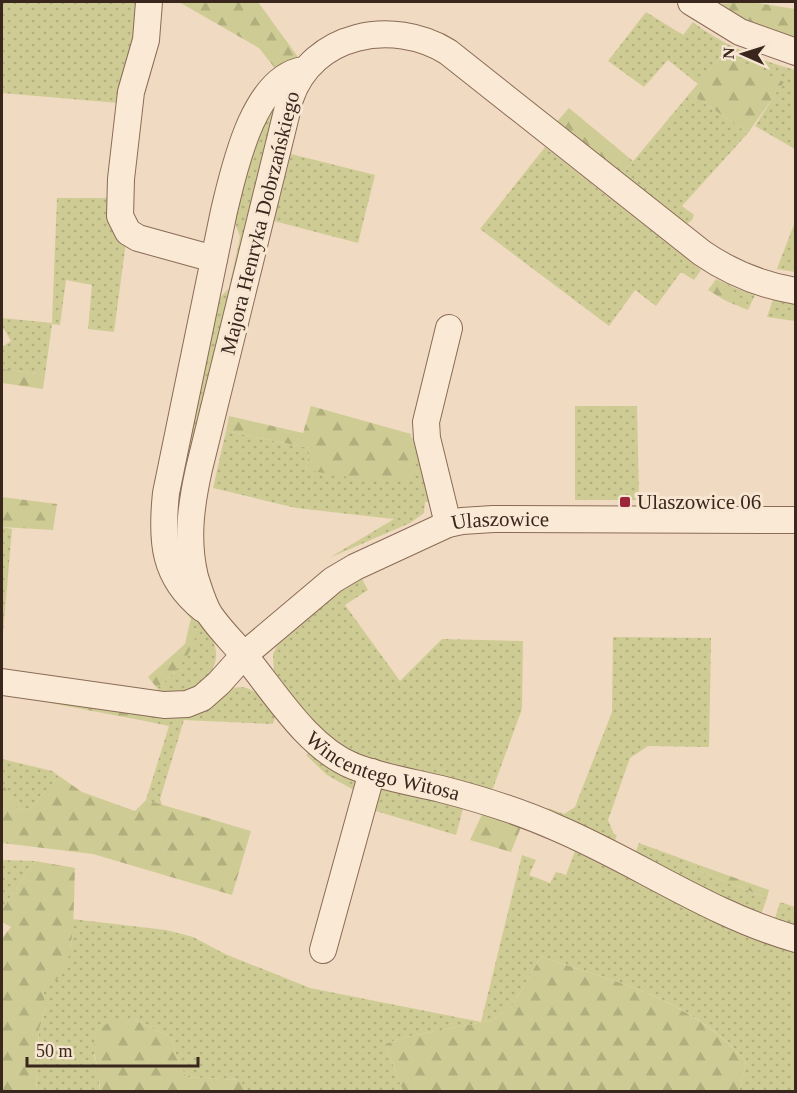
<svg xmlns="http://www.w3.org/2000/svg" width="797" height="1093" viewBox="0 0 797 1093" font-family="Georgia,serif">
<defs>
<pattern id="grass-dots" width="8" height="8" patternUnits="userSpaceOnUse" patternTransform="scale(1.5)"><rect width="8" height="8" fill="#cecc94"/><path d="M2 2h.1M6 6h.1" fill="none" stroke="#b2af7f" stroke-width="1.8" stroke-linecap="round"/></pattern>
<pattern id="forest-firs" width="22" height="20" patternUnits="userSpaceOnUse" patternTransform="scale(1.5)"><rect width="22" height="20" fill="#cecc94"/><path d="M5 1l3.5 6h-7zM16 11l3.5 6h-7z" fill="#b2af7f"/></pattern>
</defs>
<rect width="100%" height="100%" fill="#f0dac1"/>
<path fill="url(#grass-dots)" d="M 2,2 L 142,2 L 118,103 L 2,93 Z
M 646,12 L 683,35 L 693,22 C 724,46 758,59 795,70 L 795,149 L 755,126 L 783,82 L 723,54 L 698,84 L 668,60 L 644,87 L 608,61 Z
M 284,87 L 183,493 L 178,516 L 180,556 L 170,529 L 214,304 L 229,288 L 240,237 L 233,217 L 256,129 Z
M 690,93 L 748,133 L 682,206 L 694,215 L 692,220 L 684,226 L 620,177 Z
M 545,147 L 701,270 L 694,280 L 681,272 L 656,306 L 635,290 L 609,326 L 480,229 Z
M 291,154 L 375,175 L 358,243 L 274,221 Z
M 57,198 L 111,198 L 126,242 L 114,332 L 88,329 L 92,285 L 66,280 L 60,325 L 52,324 L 45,375 L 2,369 L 2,347 L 11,341 L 4,329 L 2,329 L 2,318 L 52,323 Z
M 795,222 L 795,272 L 777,269 L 778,266 Z
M 716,279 L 735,288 L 755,295 L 748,310 L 746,302 L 714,282 Z
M 773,300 L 795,305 L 795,321 L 767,317 Z
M 575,406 L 637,406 L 639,500 L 575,500 Z
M 226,431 L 310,448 L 306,470 L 415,479 L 411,438 L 416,437 L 431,502 L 425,502 L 424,513 L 410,523 L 329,558 L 394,519 L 296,508 L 213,488 Z
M 2,527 L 12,529 L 2,645 Z
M 362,579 L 368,590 L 345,605 L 400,681 L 442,639 L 523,641 L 522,709 L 493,788 L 489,793 L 356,756 L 335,743 L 316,726 L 288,693 L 274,672 L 273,654 L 277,646 L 338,593 Z
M 169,589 C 183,603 216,633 216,653 C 217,668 204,684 195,694 L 162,695 L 157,688 L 174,673 L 197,630 L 189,626 L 191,619 Z
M 613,637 L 711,638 L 709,747 L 648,746 L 630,758 L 608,820 L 614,834 L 617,835 L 614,843 L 553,819 L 548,808 L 564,814 L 575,807 L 612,712 Z
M 242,687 C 258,690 266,702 276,713 L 273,724 L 184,720 L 160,799 L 162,805 L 146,800 L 169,726 L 145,721 L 150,710 L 219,695 L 232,688 Z
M 310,752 L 358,781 L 359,793 L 327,775 L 306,755 Z
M 2,759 L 52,771 L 59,776 L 29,810 L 17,809 L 2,783 Z
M 394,786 L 465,801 L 456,835 L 369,809 L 373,794 L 382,789 Z
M 639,843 L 699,865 L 699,871 L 767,898 L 762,912 L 755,918 L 635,854 Z
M 577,846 L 795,945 L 795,1091 L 739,1091 L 746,1062 C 693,999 617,982 541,957 L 512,1006 L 493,1020 L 405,1037 L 385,1044 L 403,1091 L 247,1091 L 239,1080 L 186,1077 L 176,1055 L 172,1038 L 135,1020 L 113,1020 L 94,1055 L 99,1071 L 99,1091 L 36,1092 L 39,1029 L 46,1008 L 43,989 L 71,946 L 72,919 L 166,930 L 193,937 L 225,954 L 310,988 L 481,1022 L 522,855 L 536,860 L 529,875 L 550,883 L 556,872 L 566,875 Z
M 2,860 L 35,861 L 2,909 Z
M 780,902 L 795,907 L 795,934 L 776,928 L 775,918 Z"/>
<path fill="url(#forest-firs)" d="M 179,2 L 258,2 L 298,57 L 278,72 L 259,48 Z
M 751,2 L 795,9 L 795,38 L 770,31 L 716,4 Z
M 723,54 L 784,82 L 748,133 L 690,93 Z
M 569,108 L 633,161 L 620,177 L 555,124 Z
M 714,282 C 722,286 740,296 746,302 L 748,310 L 726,301 L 708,290 Z
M 2,369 L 45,375 L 43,389 L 2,383 Z
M 311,406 L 411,434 L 416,479 L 367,480 L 306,470 L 310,448 L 226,431 L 229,416 L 303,433 Z
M 2,497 L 57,504 L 53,530 L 2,527 Z
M 189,626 L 197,630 C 192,656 177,671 157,688 L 148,677 L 185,644 Z
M 3,694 L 150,710 L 145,721 Z
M 59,776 L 82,792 L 135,811 L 146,800 L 251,831 L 232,895 L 93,854 L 2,843 L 2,789 L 3,784 L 17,809 L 29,810 Z
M 485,808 L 523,822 L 511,852 L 470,840 Z
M 35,861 L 75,868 C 74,890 75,959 62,975 C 57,980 49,985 43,989 L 46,1008 L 39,1029 L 36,1091 L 2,1091 L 2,938 L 11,927 L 2,922 L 2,909 Z
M 699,865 L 769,890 L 767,898 L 699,871 Z
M 541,957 C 617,982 692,999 746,1062 L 739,1091 L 403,1091 L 385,1044 L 405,1037 L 493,1020 L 512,1006 Z
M 113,1020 L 135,1020 L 172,1038 L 176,1055 L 186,1077 L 240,1080 L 247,1091 L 99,1091 C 103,1062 78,1038 113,1020 Z"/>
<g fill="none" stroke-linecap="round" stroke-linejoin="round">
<defs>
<g id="minor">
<path d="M 149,2 L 146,40 L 131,92 L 121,179 L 120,216 L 128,232 L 138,238 L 214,259"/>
<path d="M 691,2 L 740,32 L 796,52"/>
<path id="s1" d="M 796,291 C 761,285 731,273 702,253 L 448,52 C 393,18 312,33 290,99 L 199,469 C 191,505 186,540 195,577 C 199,589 203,604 210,615 C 221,631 236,645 248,660 C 277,696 309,748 353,766 C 380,777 412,782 441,789 C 480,799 519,811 557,828 C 637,862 711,915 796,939"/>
<path d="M 448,524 L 427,438 L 426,422 L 449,328"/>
<path d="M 203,609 C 163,577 161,541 166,493 L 224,211 C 234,170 253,77 304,70"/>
<path id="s2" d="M 2,682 L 164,705 L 187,704 L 202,698 L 219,683 L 244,655 L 333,580 L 355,567 L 448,524 L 462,521 L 493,519 L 796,520"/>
<path d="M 323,950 L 372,772"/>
</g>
</defs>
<use href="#minor" stroke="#8a6b58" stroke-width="28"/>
<use href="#minor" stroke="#fae9d4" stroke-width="26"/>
</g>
<rect fill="#9b2539" stroke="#f7e6d1" stroke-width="2" x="619" y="496" width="12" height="12" rx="3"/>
<g text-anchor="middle" stroke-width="6" stroke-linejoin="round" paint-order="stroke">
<g font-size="21" fill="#39261d" stroke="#f7e6d1">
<text transform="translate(260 223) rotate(-76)" y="7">Majora Henryka Dobrzańskiego</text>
<text dy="7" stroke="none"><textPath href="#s2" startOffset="560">Ulaszowice</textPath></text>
<text dy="7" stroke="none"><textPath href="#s1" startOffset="1384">Wincentego Witosa</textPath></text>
</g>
<g font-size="21" fill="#39261d" stroke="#f7e6d1" text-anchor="start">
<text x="637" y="509">Ulaszowice 06</text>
</g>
</g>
<rect width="797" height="1093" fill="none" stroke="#39261d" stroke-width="6"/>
<g transform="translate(743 54) rotate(273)" stroke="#f7e6d1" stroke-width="4.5" paint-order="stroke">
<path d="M0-4.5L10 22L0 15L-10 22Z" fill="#39261d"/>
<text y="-9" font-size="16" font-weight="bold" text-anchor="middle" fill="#39261d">N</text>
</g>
<path d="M27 1057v9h171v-9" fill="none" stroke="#39261d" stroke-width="3"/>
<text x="36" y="1057" font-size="18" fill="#39261d" stroke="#f7e6d1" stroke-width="4.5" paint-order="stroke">50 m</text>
</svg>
